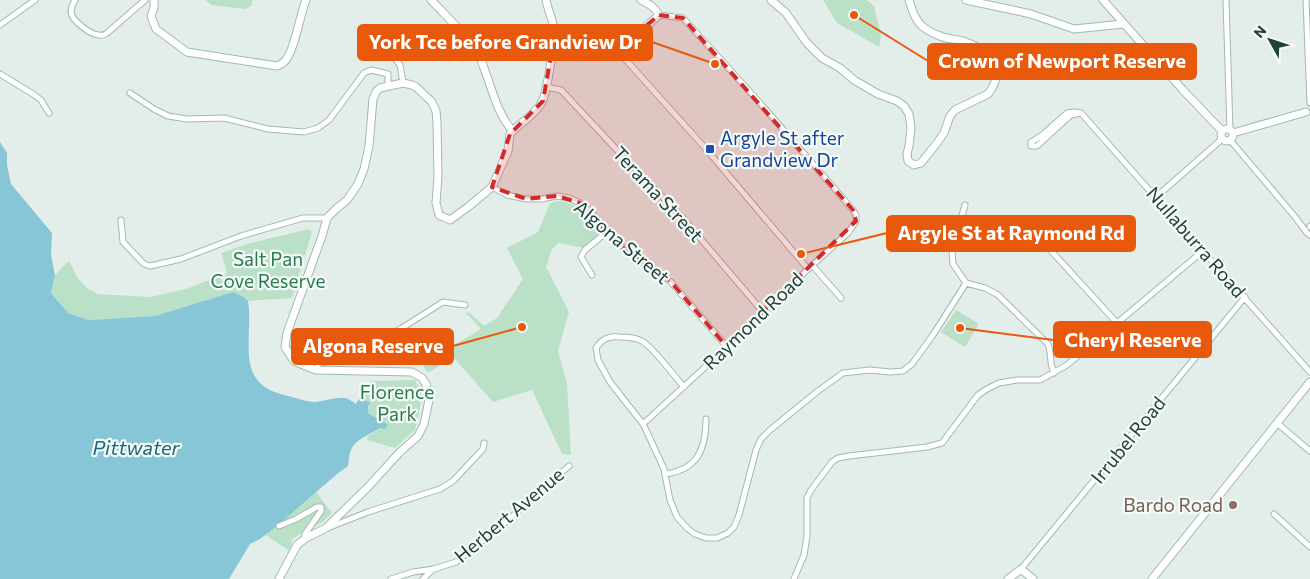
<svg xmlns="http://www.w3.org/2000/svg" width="1310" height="579" viewBox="0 0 1310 579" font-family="Commissioner,sans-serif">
<rect width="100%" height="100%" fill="#e3eeea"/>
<path fill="#bae0c7" d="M 205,0 L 253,0 L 251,6 L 245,9 L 212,5 Z
M 823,0 L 867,0 L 874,6 L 881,36 L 879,47 L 837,23 Z
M 559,201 C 582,204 589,217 602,233 L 584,248 L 558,243 L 552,249 L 546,267 L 569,312 L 558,351 L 567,384 L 571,455 L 562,454 L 532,390 L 493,402 L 453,357 L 428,373 L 422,364 L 443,346 L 458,343 L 481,329 L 465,312 L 470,313 L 484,326 L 497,318 L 523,279 L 507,248 L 538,232 L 550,203 Z
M 309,229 L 312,232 L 292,298 L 248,301 L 242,296 L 233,292 L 187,306 L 155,316 L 89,320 L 68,313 L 51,293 L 55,275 L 69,261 L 77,277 L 87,288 L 98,294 L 150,297 L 186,289 L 227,273 L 221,253 L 247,244 Z
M 956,310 L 979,324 L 965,347 L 941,332 Z
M 415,380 L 421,391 L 420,408 L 415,430 L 395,448 L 367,440 L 367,437 L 380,428 C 374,420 365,413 370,403 L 360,397 L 371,381 Z
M 316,492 L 332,513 L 324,521 L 292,539 L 291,552 L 266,535 Z"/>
<path fill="#87c6d7" d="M 0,142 L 7,153 L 7,165 L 11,184 L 52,233 L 51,255 L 55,275 L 51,293 L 68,313 L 89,320 L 155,316 L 187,306 L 233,292 L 242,296 L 248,301 C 254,338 233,383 284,395 C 294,397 305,402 315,402 C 325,401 336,397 345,398 C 349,399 353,402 356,404 L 360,397 L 370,403 L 368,407 L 369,414 L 387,424 L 387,426 L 385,429 L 380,428 C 371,434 355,439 351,450 C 349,454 349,461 348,466 L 337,474 L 277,526 L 260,539 L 250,544 L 229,579 L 0,579 Z"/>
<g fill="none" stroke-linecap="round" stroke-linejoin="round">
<defs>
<path id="street" d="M 75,0 C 73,3 71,8 71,12 C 72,21 91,35 99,35 C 103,36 104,35 107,33 L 145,0
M 1226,0 L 1230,130
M 1306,0 L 1310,103
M 0,25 L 35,0
M 374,31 L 400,65 L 403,83
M 617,50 L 706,149 L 808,269
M 0,74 L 33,94 L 41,100 L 49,113
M 546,87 L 561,90 L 630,164 L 683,218 L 763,312
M 130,93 L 154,109 L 168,116 L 187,119 L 224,118 L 268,129 L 304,132 L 318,128 L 329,120 L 364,73 L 371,70 L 388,74 L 388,85
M 1081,113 L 1071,115 L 1037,146 L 1031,146 L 1031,142 L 1041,136 L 1067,113 L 1075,112 L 1081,113 L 1310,372
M 1230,140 L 1296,218 C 1299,223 1304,228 1307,233 L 1310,235
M 492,187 L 507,195 L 526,199 L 541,199 L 557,196 L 569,198 L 580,203 L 589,210 L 624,249 L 671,282 L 727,347
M 1156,197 L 1222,139
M 965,205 L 952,250 L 953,264 L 966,283
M 121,220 L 123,242 L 144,264 L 150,266 L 181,259 L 241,236 L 303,218 L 327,218
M 1012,226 L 1044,243 L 1117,323
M 1310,227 L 1310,226
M 812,265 L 841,298
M 592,275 L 581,257 L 585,250 L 608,231
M 316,370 L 319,363 L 340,360 L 363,349 L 402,328 L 443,302 L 465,305
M 684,387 C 674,376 653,347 642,341 C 635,337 626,337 619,337 C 608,336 602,339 596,348 L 598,360 L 610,382 L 643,424 L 646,430 L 664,469 L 670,500 L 677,517 L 688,529 L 695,534 L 706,538 L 717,538 L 728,533 L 734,527 L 739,515 L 756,450 L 761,439 L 770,430 L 818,391 L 843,373 L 869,370 L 891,372 L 903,371 L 912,364 L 933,335 L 966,283 L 985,288 L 998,295 L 1048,344 C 1052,353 1049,363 1054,373
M 1277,423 L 1310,451
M 643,424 L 727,347 L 808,269 L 848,233 L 856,221 L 856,215 L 853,210 L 759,102 L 683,18 L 659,15
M 665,474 C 698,470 706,448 706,419
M 1274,514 L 1310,547
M 279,526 L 296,519 L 317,507 L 321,507 L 321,511 L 305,534 L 304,540
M 330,527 L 368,512 L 440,489 L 453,481 L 483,449 L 484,443
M 1021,569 L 1245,297
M 391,579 L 413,572 L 434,569 L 456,562 L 508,520 L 569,466
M 423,579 L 433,569
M 794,579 L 804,555 L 807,536 L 807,498 L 811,490 L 832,462 L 838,458 L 849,456 L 927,447 L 942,443 L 978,395 L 987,389 L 999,383 L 1017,380 L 1040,380 L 1067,365 L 1203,251"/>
<path id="secondary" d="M 154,0 L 154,8 L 151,16 L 156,29 L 187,52 L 277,66 C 279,65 282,64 284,62 C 294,54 300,14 306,0
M 431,0 C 440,9 449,19 458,28 C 464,35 472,41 476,49 C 489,73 494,112 513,131
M 771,0 L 786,13 L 807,43 L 822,58 L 840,68 L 854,80 L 878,94 L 897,101 L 904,106 L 909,114 L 911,128 L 909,146 L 907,154 L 908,161 L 914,165 L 921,163 L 937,143 L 944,133 L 950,116 L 955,110 L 988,94 C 993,88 996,82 996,74 C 996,55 978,46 963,41 C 955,39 947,39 940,36 C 935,34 927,30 923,27 C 915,20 912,10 909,0
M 966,0 L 1031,14 L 1074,29 L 1124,24
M 1103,0 L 1183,90 L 1222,131
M 554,38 L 569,42 L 617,50 L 622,48 L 659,15 C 655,7 649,4 641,0
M1221 135a6 6 0 1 1 12 0a6 6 0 1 1-12 0Z
M 1233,133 L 1306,112
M 279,579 L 297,545 L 306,538 L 326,528 L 368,487 L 399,453 L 418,436 L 424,424 L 429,400 L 426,384 L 422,378 L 412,372 L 316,370 L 308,367 L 294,361 L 285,347 L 287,333 L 322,236 L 327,218 L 336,209 L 347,200 L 358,184 L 364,169 L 369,146 L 373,99 L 376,92 L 380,88 L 403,83 L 412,85 L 416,87 L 432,102 L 436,111 L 437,122 L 438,176 L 436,203 L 439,215 L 450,220 L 468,207 L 492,187 L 508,151 L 510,134 C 520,123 535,115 542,102 C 547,92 555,40 554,30 C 553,20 548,10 546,0
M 1008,579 L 1021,569 L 1033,579
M 1152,579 L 1310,382"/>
</defs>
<use href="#street" stroke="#a5b7b2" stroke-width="7"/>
<use href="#secondary" stroke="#a0bab3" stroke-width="9"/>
<use href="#street" stroke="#fff" stroke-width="5"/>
<use href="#secondary" stroke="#fff" stroke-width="7"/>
</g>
<path fill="#d62828" fill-opacity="0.2" stroke="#d62828" stroke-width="4" stroke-dasharray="10 6" stroke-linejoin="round" d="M 659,15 L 683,18 L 853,210 L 856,221 L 727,347 L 671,282 L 624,249 L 580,203 L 557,196 L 526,199 L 492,187 L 510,134 L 543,101 L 554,38 L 617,50 Z"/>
<rect fill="#1a4fb4" stroke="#f4faf7" stroke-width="2" x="705" y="144" width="10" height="10" rx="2.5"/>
<circle fill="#8d6e63" stroke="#f4faf7" stroke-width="2" cx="1233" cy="505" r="5"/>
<g text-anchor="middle" stroke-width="4.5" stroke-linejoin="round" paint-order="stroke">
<g font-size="19" fill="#164399" stroke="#f4faf7" text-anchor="start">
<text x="720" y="145">Argyle St after<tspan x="720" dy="22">Grandview Dr</tspan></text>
</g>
<g font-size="19" fill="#21413a" stroke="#f4faf7">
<text transform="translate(658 194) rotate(47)" y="7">Terama Street</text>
<text transform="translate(622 242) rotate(40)" y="7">Algona Street</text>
<text transform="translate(1196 242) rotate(49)" y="7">Nullaburra Road</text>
<text transform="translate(753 321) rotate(-44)" y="7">Raymond Road</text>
<text transform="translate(1128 440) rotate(-51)" y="7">Irrubel Road</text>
<text transform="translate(509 515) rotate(-40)" y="7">Herbert Avenue</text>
</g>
<g font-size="19" fill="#287b4d" stroke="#f4faf7">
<text x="268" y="266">Salt Pan<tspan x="268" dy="22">Cove Reserve</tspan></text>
<text x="397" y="399">Florence<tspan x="397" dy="22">Park</tspan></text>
</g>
<g font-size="19" fill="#785e54" stroke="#f4faf7" text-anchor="end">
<text x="1223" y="512">Bardo Road</text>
</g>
<g font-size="20" font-style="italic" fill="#166982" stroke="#f4faf7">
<text x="136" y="455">Pittwater</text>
</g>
</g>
<path fill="none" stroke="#e8590c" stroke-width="2" d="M715 64L652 42M854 15L928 61M801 254L887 233M960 328L1054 340M522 327L453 346"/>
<g fill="#e8590c" stroke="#f4faf7" stroke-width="2">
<circle cx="715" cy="64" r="5"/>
<circle cx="854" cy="15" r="5"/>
<circle cx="801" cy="254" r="5"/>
<circle cx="960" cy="328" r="5"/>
<circle cx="522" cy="327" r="5"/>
</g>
<g fill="#e8590c" stroke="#e8590c" stroke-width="2">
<rect x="358" y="25" width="294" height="35" rx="5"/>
<rect x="928" y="44" width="268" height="35" rx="5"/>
<rect x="887" y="216" width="248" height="35" rx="5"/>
<rect x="1054" y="322" width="157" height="35" rx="5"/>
<rect x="292" y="329" width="161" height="35" rx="5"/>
</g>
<g font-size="20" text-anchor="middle" font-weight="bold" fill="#fff">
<text x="505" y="49">York Tce before Grandview Dr</text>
<text x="1062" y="68">Crown of Newport Reserve</text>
<text x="1011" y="240">Argyle St at Raymond Rd</text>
<text x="1133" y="347">Cheryl Reserve</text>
<text x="373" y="353">Algona Reserve</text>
</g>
<g transform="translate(1270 40) rotate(310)" stroke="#f4faf7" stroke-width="4" paint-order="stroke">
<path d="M0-4L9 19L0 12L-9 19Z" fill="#21413a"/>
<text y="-8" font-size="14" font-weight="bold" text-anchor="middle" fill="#21413a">N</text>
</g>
</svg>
